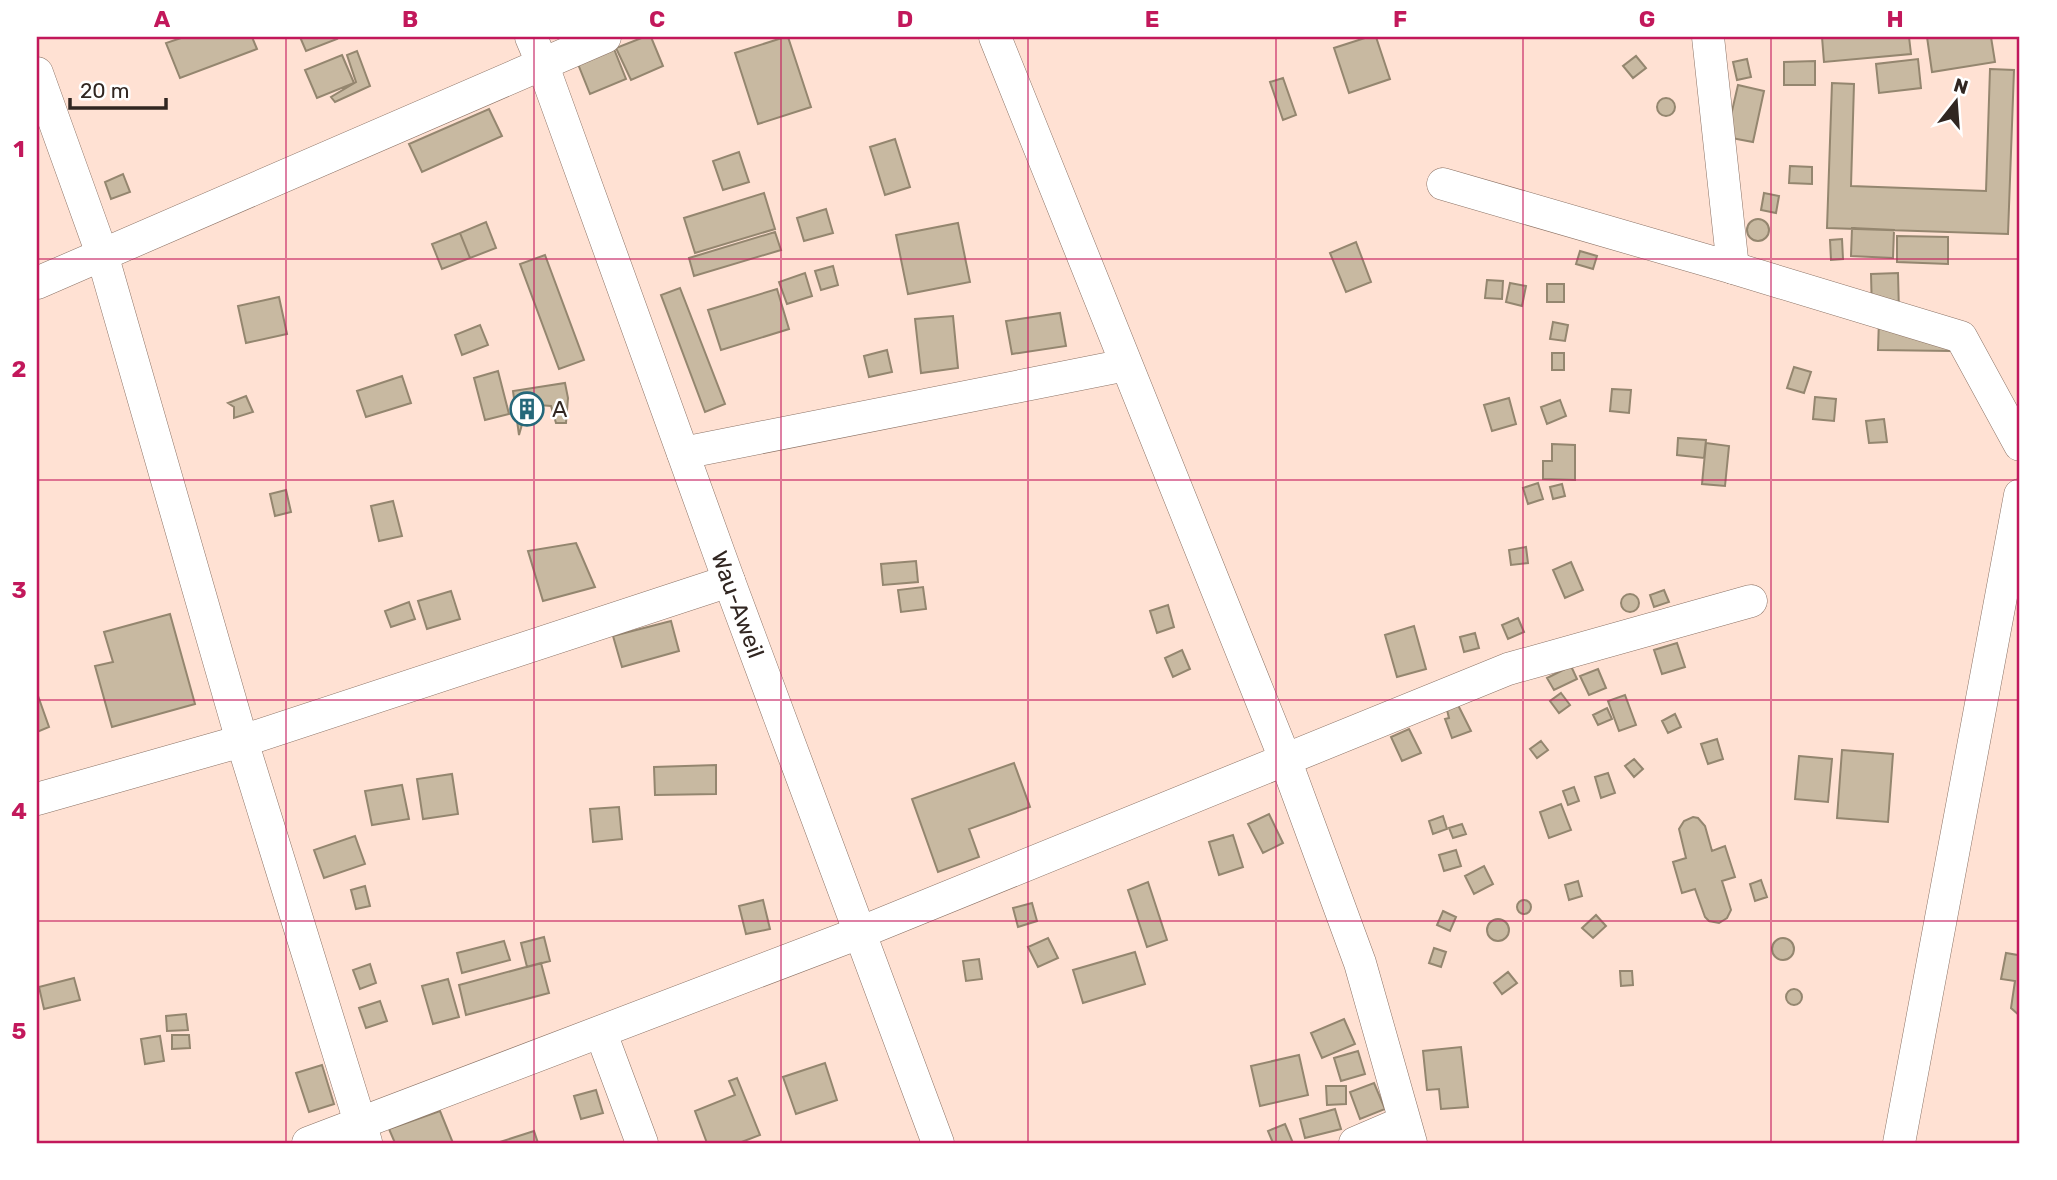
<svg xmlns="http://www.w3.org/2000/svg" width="2057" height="1180" viewBox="0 0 2057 1180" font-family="Rubik,sans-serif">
<rect width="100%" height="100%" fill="#ffe1d3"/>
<path fill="#c8b9a1" stroke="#94866f" stroke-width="2" d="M 184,37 L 252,37 L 257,49 L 180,78 L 166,43 Z
M 300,37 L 336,37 L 337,39 L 306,51 Z
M 644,37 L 651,37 L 663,66 L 631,80 L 616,48 Z
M 785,37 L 788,37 L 811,107 L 758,124 L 735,53 Z
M 1368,37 L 1376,37 L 1390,79 L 1349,93 L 1334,48 Z
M 1822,37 L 1909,37 L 1911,54 L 1824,62 Z
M 1927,37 L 1991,37 L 1995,62 L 1932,72 Z
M 614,49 L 626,79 L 590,94 L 578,64 Z
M 357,51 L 370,86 L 335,102 L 331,97 L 356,82 L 347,55 Z
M 342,55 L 354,83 L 317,98 L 305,70 Z
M 1636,56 L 1646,68 L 1633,78 L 1623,66 Z
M 1747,59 L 1751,77 L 1737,80 L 1733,62 Z
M 1918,59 L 1921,88 L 1879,93 L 1876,64 Z
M 1815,61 L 1815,85 L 1784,85 L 1784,62 Z
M 1990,69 L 2014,70 L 2008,234 L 1827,228 L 1832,83 L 1854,84 L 1851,186 L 1986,191 Z
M 1283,78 L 1296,115 L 1283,120 L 1270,82 Z
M 1738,85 L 1764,91 L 1753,142 L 1726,137 Z
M1657 107a9 9 0 1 1 18 0a9 9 0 1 1-18 0Z
M 489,109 L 502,136 L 422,172 L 409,144 Z
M 895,139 L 910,187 L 885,195 L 870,147 Z
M 739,152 L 749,182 L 723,190 L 713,161 Z
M 1790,166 L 1812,167 L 1812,184 L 1789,183 Z
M 123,174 L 130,192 L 111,199 L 105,182 Z
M 764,193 L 775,229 L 695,253 L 684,218 Z
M 1764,193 L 1779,196 L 1776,213 L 1761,210 Z
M 826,209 L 833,233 L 804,241 L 797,218 Z
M1747 230a11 11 0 1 1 22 0a11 11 0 1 1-22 0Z
M 486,222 L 496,248 L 470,258 L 460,233 Z
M 958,223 L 970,282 L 908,294 L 896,235 Z
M 1852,228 L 1894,230 L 1893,258 L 1851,256 Z
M 775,232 L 781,250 L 694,276 L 689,258 Z
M 460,233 L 470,258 L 442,269 L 432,244 Z
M 1897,236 L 1948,237 L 1948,264 L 1897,262 Z
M 1842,239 L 1843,259 L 1831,260 L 1830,240 Z
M 1356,242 L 1371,282 L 1346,292 L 1330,253 Z
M 1580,251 L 1597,256 L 1593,269 L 1576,264 Z
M 545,255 L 584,360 L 559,369 L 520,264 Z
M 833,266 L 838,285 L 821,290 L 815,271 Z
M 805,273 L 812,296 L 787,304 L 779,282 Z
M 1898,273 L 1899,312 L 1872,312 L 1871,274 Z
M 1487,280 L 1503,281 L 1502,299 L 1485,298 Z
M 1510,283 L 1526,286 L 1522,306 L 1506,302 Z
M 1547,284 L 1564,284 L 1564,302 L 1547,302 Z
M 680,288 L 725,404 L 705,412 L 661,295 Z
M 777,289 L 789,329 L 721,350 L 708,310 Z
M 279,297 L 287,334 L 246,343 L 238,306 Z
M 1060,313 L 1066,346 L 1012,354 L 1006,321 Z
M 953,316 L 958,368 L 921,373 L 915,319 Z
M 1879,319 L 1952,321 L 1951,351 L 1878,350 Z
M 1553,322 L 1568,325 L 1565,341 L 1550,339 Z
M 480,325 L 488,345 L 462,355 L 455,335 Z
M 887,350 L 892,372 L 869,377 L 864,356 Z
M 1552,353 L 1564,353 L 1564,370 L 1552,370 Z
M 1794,367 L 1811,372 L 1804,393 L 1787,388 Z
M 498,371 L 509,414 L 485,420 L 474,378 Z
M 402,376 L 411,403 L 366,417 L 357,391 Z
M 565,383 L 568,398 L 566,423 L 556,423 L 551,406 L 539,405 L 539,415 L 531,411 L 525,414 L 519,435 L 513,391 Z
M 1612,389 L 1631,390 L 1629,413 L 1610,411 Z
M 246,396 L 253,412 L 234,418 L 234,407 L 228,403 Z
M 1815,397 L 1836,399 L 1834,421 L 1813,419 Z
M 1509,398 L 1516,424 L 1492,431 L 1484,405 Z
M 1560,400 L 1566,416 L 1547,424 L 1541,407 Z
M 1884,419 L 1887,442 L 1869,443 L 1866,421 Z
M 1678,438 L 1706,440 L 1704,458 L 1677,455 Z
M 1706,443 L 1729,446 L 1725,486 L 1702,484 Z
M 1552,444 L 1575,445 L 1575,480 L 1543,479 L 1543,461 L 1552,461 Z
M 1538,483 L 1543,499 L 1528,504 L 1523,488 Z
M 1562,484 L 1565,496 L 1553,499 L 1550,487 Z
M 286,490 L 291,512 L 275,516 L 270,494 Z
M 393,501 L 402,536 L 379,541 L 371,506 Z
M 576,543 L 595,587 L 543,601 L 528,551 Z
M 1526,547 L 1528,563 L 1511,565 L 1509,550 Z
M 916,561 L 918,582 L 883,585 L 881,564 Z
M 1571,562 L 1583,590 L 1565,598 L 1553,570 Z
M 923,587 L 926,609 L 901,612 L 898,590 Z
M 1664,590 L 1669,602 L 1654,607 L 1650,595 Z
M 451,591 L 460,619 L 427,629 L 418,601 Z
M1621 603a9 9 0 1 1 18 0a9 9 0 1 1-18 0Z
M 409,602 L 415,619 L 391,627 L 385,611 Z
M 1168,605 L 1174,627 L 1157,633 L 1150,611 Z
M 170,614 L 195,704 L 112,727 L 95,666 L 113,662 L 104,632 Z
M 1518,618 L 1524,632 L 1508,639 L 1502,625 Z
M 671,621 L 679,651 L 622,667 L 613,636 Z
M 1414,626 L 1426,669 L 1397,677 L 1385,635 Z
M 1475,633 L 1479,648 L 1464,652 L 1460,637 Z
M 1677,643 L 1685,667 L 1662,674 L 1654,650 Z
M 1182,650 L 1190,669 L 1173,677 L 1165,658 Z
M 1571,666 L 1577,679 L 1554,690 L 1547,678 Z
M 1598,669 L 1606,688 L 1589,695 L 1580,676 Z
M 37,693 L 49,727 L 37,732 Z
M 1561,693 L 1570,705 L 1559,713 L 1550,701 Z
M 1625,695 L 1636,725 L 1619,731 L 1608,701 Z
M 1458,705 L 1471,731 L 1452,738 L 1445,719 L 1449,718 L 1447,710 Z
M 1607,708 L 1612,719 L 1598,725 L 1593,715 Z
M 1675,714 L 1681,727 L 1668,733 L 1662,721 Z
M 1409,729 L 1421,753 L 1402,761 L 1391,737 Z
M 1717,739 L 1723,759 L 1708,764 L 1701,744 Z
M 1541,741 L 1548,750 L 1537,758 L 1530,749 Z
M 1842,750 L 1893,754 L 1888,822 L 1837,818 Z
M 1799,756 L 1832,759 L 1828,802 L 1795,799 Z
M 1634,759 L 1643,769 L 1634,777 L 1625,766 Z
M 1014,763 L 1030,807 L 969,829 L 979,857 L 938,872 L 912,799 Z
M 716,765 L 716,794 L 655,795 L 654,767 Z
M 1608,773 L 1615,793 L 1601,798 L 1595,777 Z
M 452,774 L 458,814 L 423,819 L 417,779 Z
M 402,785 L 409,819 L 372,825 L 365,791 Z
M 1574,787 L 1579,801 L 1568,805 L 1563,791 Z
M 1561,804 L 1571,830 L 1549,838 L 1540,812 Z
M 619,807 L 622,839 L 593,842 L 590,809 Z
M 1269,814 L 1283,843 L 1263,853 L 1248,824 Z
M 1443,816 L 1447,829 L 1433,834 L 1429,821 Z
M 1693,817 L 1698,818 L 1705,826 L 1712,851 L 1725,846 L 1735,877 L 1722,881 L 1731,910 L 1727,918 L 1719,923 L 1709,921 L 1705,917 L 1695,889 L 1682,893 L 1673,862 L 1686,858 L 1679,829 L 1684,821 Z
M 1462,824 L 1466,834 L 1453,838 L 1449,828 Z
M 1233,835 L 1243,867 L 1219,875 L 1209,842 Z
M 355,836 L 365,864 L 324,878 L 314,850 Z
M 1456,850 L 1461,866 L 1444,871 L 1439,855 Z
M 1484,866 L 1493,884 L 1474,894 L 1465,876 Z
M 1761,880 L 1767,897 L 1755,901 L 1750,884 Z
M 1578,881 L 1582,896 L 1569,900 L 1565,885 Z
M 1148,882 L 1167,940 L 1147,947 L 1128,890 Z
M 365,886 L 370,906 L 356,909 L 351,890 Z
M 763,900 L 770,929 L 746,934 L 739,906 Z
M1517 907a7 7 0 1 1 14 0a7 7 0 1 1-14 0Z
M 1032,903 L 1037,921 L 1018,927 L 1013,908 Z
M 1443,911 L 1456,917 L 1450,931 L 1437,925 Z
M 1596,915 L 1606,926 L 1593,938 L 1582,928 Z
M1487 930a11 11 0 1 1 22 0a11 11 0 1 1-22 0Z
M 544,937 L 550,961 L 527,967 L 521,943 Z
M 1048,938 L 1058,958 L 1038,967 L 1028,947 Z
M1772 949a11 11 0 1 1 22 0a11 11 0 1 1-22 0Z
M 504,941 L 510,960 L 462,973 L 457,953 Z
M 2020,944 L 2020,1016 L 2011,1008 L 2015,981 L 2001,979 L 2006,953 L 2018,955 Z
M 1434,948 L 1446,952 L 1441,967 L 1429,963 Z
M 1135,952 L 1145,984 L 1083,1003 L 1073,970 Z
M 979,959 L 982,979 L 966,981 L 963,961 Z
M 541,963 L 549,993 L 466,1015 L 459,985 Z
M 370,964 L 376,983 L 360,989 L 353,970 Z
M 1620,971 L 1632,971 L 1633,985 L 1621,986 Z
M 1508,972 L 1517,983 L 1502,994 L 1494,983 Z
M 74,978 L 80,1000 L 44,1009 L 39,987 Z
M 448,979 L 459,1017 L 433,1024 L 422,986 Z
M1786 997a8 8 0 1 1 16 0a8 8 0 1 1-16 0Z
M 380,1001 L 387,1021 L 366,1028 L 359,1008 Z
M 186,1014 L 188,1030 L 167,1031 L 166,1016 Z
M 1344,1019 L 1355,1044 L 1322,1058 L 1311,1033 Z
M 172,1035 L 189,1035 L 190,1048 L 172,1049 Z
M 160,1036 L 164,1061 L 145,1064 L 141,1039 Z
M 1461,1047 L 1468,1107 L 1441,1109 L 1439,1089 L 1427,1090 L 1423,1051 Z
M 1358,1051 L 1365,1074 L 1341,1081 L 1334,1058 Z
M 1299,1055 L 1308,1095 L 1260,1106 L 1251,1066 Z
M 825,1063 L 837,1100 L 796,1114 L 783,1077 Z
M 322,1065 L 334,1104 L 309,1112 L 296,1073 Z
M 737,1078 L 760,1135 L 739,1143 L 707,1143 L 695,1111 L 735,1095 L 729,1081 Z
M 1374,1083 L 1385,1109 L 1360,1119 L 1350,1092 Z
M 1326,1086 L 1346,1086 L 1346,1104 L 1327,1105 Z
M 596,1090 L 603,1113 L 581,1119 L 574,1096 Z
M 1335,1109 L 1341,1129 L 1305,1138 L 1300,1119 Z
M 440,1111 L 453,1143 L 395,1143 L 389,1129 Z
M 1285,1124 L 1293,1143 L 1273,1143 L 1268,1131 Z
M 534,1131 L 538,1143 L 500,1142 Z"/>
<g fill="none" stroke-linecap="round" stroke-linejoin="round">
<defs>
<g id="minor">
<path id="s1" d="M 531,37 L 542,63 L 729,581 L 938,1143"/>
<path d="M 995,37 L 1285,759 L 1360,963 L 1411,1143"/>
<path d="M 37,73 L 102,254 L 242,741 L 366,1142"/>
<path d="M 1443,184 L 1733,268 L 1708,37"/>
<path d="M 1733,268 L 1961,337 L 2020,445"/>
<path d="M 37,283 L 605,37"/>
<path d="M 683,453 L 1126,365"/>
<path d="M 37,799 L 242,741 L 729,581"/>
<path d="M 601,1033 L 642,1143"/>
<path d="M 308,1143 L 859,933 L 1508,669 L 1751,601"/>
<path d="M 1355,1143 L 1404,1122"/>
<path d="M 1899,1143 L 2020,495"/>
</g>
</defs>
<use href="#minor" stroke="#8b7265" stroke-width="33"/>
<use href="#minor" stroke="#fff" stroke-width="32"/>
</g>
<path fill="none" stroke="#c2185b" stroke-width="2" stroke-opacity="0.55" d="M 286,37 L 286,1143M 534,37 L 534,1143M 781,37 L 781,1143M 1028,37 L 1028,1143M 1276,37 L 1276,1143M 1523,37 L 1523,1143M 1771,37 L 1771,1143M 37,259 L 2020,259M 37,480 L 2020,480M 37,700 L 2020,700M 37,921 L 2020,921"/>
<defs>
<symbol id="building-ring" viewBox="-11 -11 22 22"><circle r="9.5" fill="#fff" stroke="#25687a" stroke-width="1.5"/><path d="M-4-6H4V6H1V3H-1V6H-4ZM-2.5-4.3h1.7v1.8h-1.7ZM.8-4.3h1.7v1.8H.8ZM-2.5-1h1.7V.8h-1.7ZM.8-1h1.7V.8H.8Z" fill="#25687a"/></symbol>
</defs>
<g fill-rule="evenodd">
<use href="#building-ring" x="508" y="390" width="38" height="38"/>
</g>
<g text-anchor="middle" stroke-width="5" stroke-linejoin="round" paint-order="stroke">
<g font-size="23" fill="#312621" stroke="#fff" text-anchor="start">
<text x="552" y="417">A</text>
</g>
<g font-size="23" fill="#312621" stroke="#fff">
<text dy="8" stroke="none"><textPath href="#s1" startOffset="604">Wau-Aweil</textPath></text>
</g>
</g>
<rect width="2057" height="1180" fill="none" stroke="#ffffff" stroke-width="77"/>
<g transform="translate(1956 102) rotate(17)" stroke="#ffffff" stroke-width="5" paint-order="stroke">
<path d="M0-5L12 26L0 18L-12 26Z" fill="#312621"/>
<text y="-10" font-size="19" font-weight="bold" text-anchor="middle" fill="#312621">N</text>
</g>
<path d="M70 98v10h96v-10" fill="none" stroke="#312621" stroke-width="3.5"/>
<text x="80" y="98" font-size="21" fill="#312621" stroke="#ffffff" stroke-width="5" paint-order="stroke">20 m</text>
<rect x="38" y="38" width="1980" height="1104" fill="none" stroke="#c2185b" stroke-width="2.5"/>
<g font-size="23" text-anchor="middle" font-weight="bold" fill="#c2185b">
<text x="162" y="27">A</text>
<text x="410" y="27">B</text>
<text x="657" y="27">C</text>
<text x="905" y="27">D</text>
<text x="1152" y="27">E</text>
<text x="1400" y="27">F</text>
<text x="1647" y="27">G</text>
<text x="1895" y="27">H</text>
<text x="19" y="157">1</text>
<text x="19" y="377">2</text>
<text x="19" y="598">3</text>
<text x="19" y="819">4</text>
<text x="19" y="1039">5</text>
</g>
</svg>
